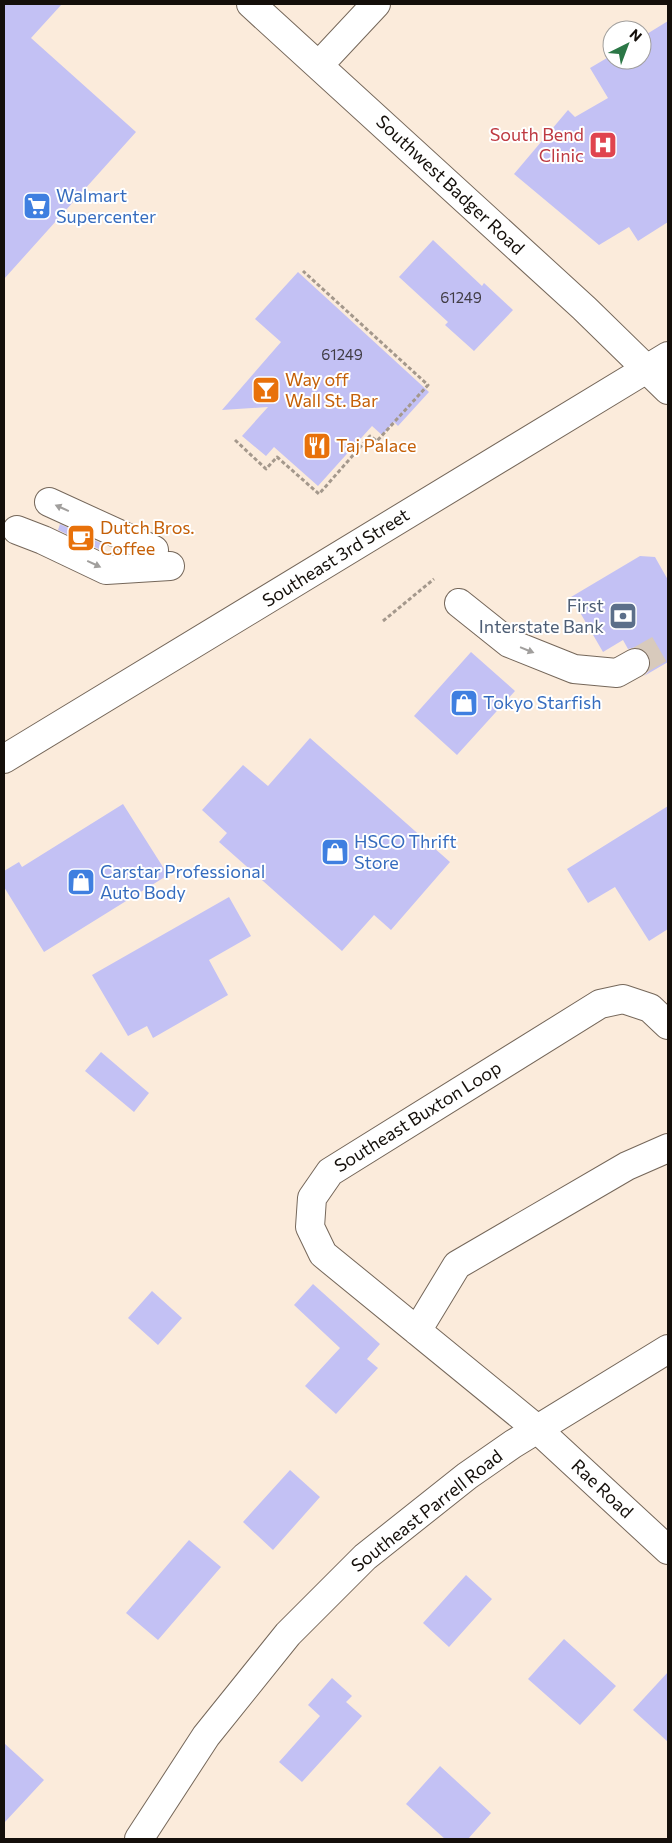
<svg xmlns="http://www.w3.org/2000/svg" width="672" height="1843" viewBox="0 0 672 1843" font-family="Commissioner,sans-serif">
<rect width="100%" height="100%" fill="#fbebdb"/>
<path fill="#c3c1f4" d="M 4,4 L 62,4 L 31,38 L 136,132 L 4,279 Z
M 668,21 L 668,222 L 638,241 L 629,227 L 599,245 L 514,174 L 568,110 L 575,117 L 608,98 L 590,68 L 612,55 L 612,60 L 642,60 L 642,37 Z
M 433,240 L 482,286 L 484,283 L 513,310 L 474,351 L 445,325 L 448,322 L 399,277 Z
M 298,272 L 429,392 L 398,426 L 394,422 L 382,435 L 372,426 L 318,486 L 274,447 L 266,456 L 242,436 L 268,407 L 222,410 L 281,342 L 255,319 Z
M 60,524 L 105,545 L 103,551 L 58,530 Z
M 640,556 L 655,557 L 668,580 L 668,662 L 644,676 L 649,671 L 651,664 L 648,655 L 643,649 L 636,647 L 628,649 L 623,640 L 603,652 L 571,597 Z
M 471,652 L 515,691 L 457,755 L 414,716 Z
M 310,738 L 450,862 L 391,930 L 374,915 L 342,951 L 219,842 L 227,833 L 202,810 L 243,765 L 268,786 Z
M 123,804 L 168,875 L 44,952 L 4,887 L 4,871 L 19,862 L 22,867 Z
M 668,806 L 668,929 L 649,941 L 615,887 L 588,903 L 567,869 Z
M 229,897 L 251,936 L 209,960 L 228,995 L 153,1038 L 147,1026 L 128,1036 L 92,975 Z
M 101,1052 L 149,1093 L 134,1112 L 85,1071 Z
M 313,1284 L 380,1344 L 367,1359 L 378,1368 L 336,1414 L 305,1386 L 340,1348 L 294,1305 Z
M 152,1291 L 182,1318 L 158,1345 L 128,1318 Z
M 290,1470 L 320,1497 L 273,1550 L 243,1522 Z
M 189,1540 L 221,1567 L 158,1640 L 126,1613 Z
M 466,1575 L 492,1599 L 449,1647 L 423,1623 Z
M 564,1639 L 616,1686 L 580,1725 L 528,1679 Z
M 668,1672 L 668,1742 L 633,1710 Z
M 332,1678 L 352,1696 L 346,1702 L 362,1716 L 302,1782 L 279,1762 L 320,1716 L 308,1705 Z
M 4,1743 L 44,1780 L 4,1823 Z
M 440,1766 L 491,1813 L 468,1839 L 445,1839 L 406,1804 Z"/>
<g fill="none" stroke-linecap="round" stroke-linejoin="round">
<path stroke="#d8cabc" stroke-width="28" stroke-dasharray="28 14" stroke-linecap="butt" d="M 635,663 L 668,644"/>
<defs>
<path id="minor" d="M 251,4 L 584,308 L 668,390
M 319,65 L 376,4
M 49,502 L 154,550
M 17,530 L 43,540 L 106,570 L 170,566
M 459,603 L 509,643 L 574,669 L 617,673 L 635,663
M 668,1025 L 650,1008 L 623,999 L 600,1004 L 330,1172 L 312,1198 L 310,1227 L 323,1254 L 536,1428 L 668,1550
M 417,1331 L 457,1265 L 627,1166 L 668,1148
M 139,1839 L 206,1736 L 288,1634 L 365,1557 L 467,1476 L 513,1444 L 668,1349"/>
<path id="major" d="M 4,759 L 668,356"/>
</defs>
<use href="#minor" stroke="#75675a" stroke-width="30"/>
<use href="#major" stroke="#75675a" stroke-width="30"/>
<path stroke="#a4988c" stroke-width="3" stroke-dasharray="4 2.5" stroke-linecap="butt" d="M 235,440 L 266,469 L 277,457 L 319,494 L 370,436 L 377,441 L 428,385 L 303,271
M 383,621 L 434,579"/>
<use href="#minor" stroke="#fff" stroke-width="28"/>
<use href="#major" stroke="#fff" stroke-width="28"/>
</g>
<defs><path id="oneway-solid" d="M-6-.8H1V-3.2L6.5 0L1 3.2V.8H-6Z" transform="scale(1.25)"/></defs>
<g fill="#a19f9d">
<use href="#oneway-solid" transform="translate(62 508) rotate(-156)"/>
<use href="#oneway-solid" transform="translate(94 564) rotate(25)"/>
<use href="#oneway-solid" transform="translate(527 650) rotate(22)"/>
</g>
<defs>
<symbol id="hospital-square" viewBox="-11 -11 22 22"><rect x="-9" y="-9" width="18" height="18" rx="4" fill="#e0444e" stroke="#fff"/><path d="M-5-5h3v3.5h4V-5h3V5h-3V1.5h-4V5h-3Z" fill="#fff"/></symbol>
<symbol id="supermarket-square" viewBox="-11 -11 22 22"><rect x="-9" y="-9" width="18" height="18" rx="4" fill="#3f7fe0" stroke="#fff"/><path d="M-6-5.5h2.5l.6 2H6L4.5 2H-2.5L-4.4-4H-6ZM-1.5 3.2a1.3 1.3 0 1 0 .1 0ZM3 3.2a1.3 1.3 0 1 0 .1 0Z" fill="#fff"/></symbol>
<symbol id="bar-square" viewBox="-11 -11 22 22"><rect x="-9" y="-9" width="18" height="18" rx="4" fill="#e8710a" stroke="#fff"/><path d="M-6-5H6L.8 .8V4.5H3.5V6h-7V4.5H-.8V.8Z" fill="#fff"/></symbol>
<symbol id="restaurant-square" viewBox="-11 -11 22 22"><rect x="-9" y="-9" width="18" height="18" rx="4" fill="#e8710a" stroke="#fff"/><path d="M-5-6h1v4h1v-4h1v4h1v-4h1v5L-1.5 .5V6h-2V.5L-5-1ZM5-6V6H3V1.5H1.5Q1.5-4 5-6Z" fill="#fff"/></symbol>
<symbol id="cafe-square" viewBox="-11 -11 22 22"><rect x="-9" y="-9" width="18" height="18" rx="4" fill="#e8710a" stroke="#fff"/><path d="M-5.5-4.5H6V0H3Q3 3.5 0 3.5H-2.5Q-5.5 3.5-5.5 0ZM3-3.2v2h1.7v-2ZM-6 4.5H4V6H-6Z" fill="#fff"/></symbol>
<symbol id="bank-square" viewBox="-11 -11 22 22"><rect x="-9" y="-9" width="18" height="18" rx="4" fill="#5c6f8a" stroke="#fff"/><path d="M-6-4H6V4H-6ZM0-2.3a2.3 2.3 0 1 0 0 4.6a2.3 2.3 0 1 0 0-4.6Z" fill="#fff"/></symbol>
<symbol id="shop-square" viewBox="-11 -11 22 22"><rect x="-9" y="-9" width="18" height="18" rx="4" fill="#3f7fe0" stroke="#fff"/><path d="M-5-2.5h2.3a2.7 3.5 0 0 1 5.4 0H5L5.5 6h-11ZM-1.5-2.5h3a1.5 2.3 0 0 0-3 0Z" fill="#fff"/></symbol>
</defs>
<g fill-rule="evenodd">
<use href="#hospital-square" x="587" y="129" width="32" height="32"/>
<use href="#supermarket-square" x="21" y="190" width="32" height="32"/>
<use href="#bar-square" x="250" y="374" width="32" height="32"/>
<use href="#restaurant-square" x="301" y="430" width="32" height="32"/>
<use href="#cafe-square" x="65" y="522" width="32" height="32"/>
<use href="#bank-square" x="607" y="600" width="32" height="32"/>
<use href="#shop-square" x="448" y="687" width="32" height="32"/>
<use href="#shop-square" x="319" y="836" width="32" height="32"/>
<use href="#shop-square" x="65" y="866" width="32" height="32"/>
</g>
<g text-anchor="middle" stroke-width="4" stroke-linejoin="round" paint-order="stroke">
<g font-size="15" fill="#403c44">
<text x="461" y="303">61249</text>
<text x="342" y="360">61249</text>
</g>
<g font-size="18" fill="#be3a42" stroke="#fff" text-anchor="end">
<text x="584" y="141">South Bend<tspan x="584" dy="21">Clinic</tspan></text>
</g>
<g font-size="18" fill="#140f0a" stroke="#fff">
<text transform="translate(450 185) rotate(43)" y="6">Southwest Badger Road</text>
<text transform="translate(336 558) rotate(-32)" y="6">Southeast 3rd Street</text>
<text transform="translate(418 1117) rotate(-32)" y="6">Southeast Buxton Loop</text>
<text transform="translate(602 1489) rotate(43)" y="6">Rae Road</text>
<text transform="translate(427 1511) rotate(-38)" y="6">Southeast Parrell Road</text>
</g>
<g font-size="18" fill="#366cbe" stroke="#fff" text-anchor="start">
<text x="56" y="202">Walmart<tspan x="56" dy="21">Supercenter</tspan></text>
<text x="483" y="709">Tokyo Starfish</text>
<text x="354" y="848">HSCO Thrift<tspan x="354" dy="21">Store</tspan></text>
<text x="100" y="878">Carstar Professional<tspan x="100" dy="21">Auto Body</tspan></text>
</g>
<g font-size="18" fill="#c56008" stroke="#fff" text-anchor="start">
<text x="285" y="386">Way off<tspan x="285" dy="21">Wall St. Bar</tspan></text>
<text x="336" y="452">Taj Palace</text>
<text x="100" y="534">Dutch Bros.<tspan x="100" dy="21">Coffee</tspan></text>
</g>
<g font-size="18" fill="#4e5e75" stroke="#fff" text-anchor="end">
<text x="604" y="612">First<tspan x="604" dy="21">Interstate Bank</tspan></text>
</g>
</g>
<rect width="672" height="1843" fill="none" stroke="#140f0a" stroke-width="10"/>
<g transform="translate(627 45) rotate(42)"><circle r="24" fill="#ffffff" stroke="#a19f9d"/>
<path d="M0-4L9 19L0 12L-9 19Z" fill="#2b7746"/>
<text y="-8" font-size="14" font-weight="bold" text-anchor="middle" fill="#140f0a">N</text>
</g>
</svg>
